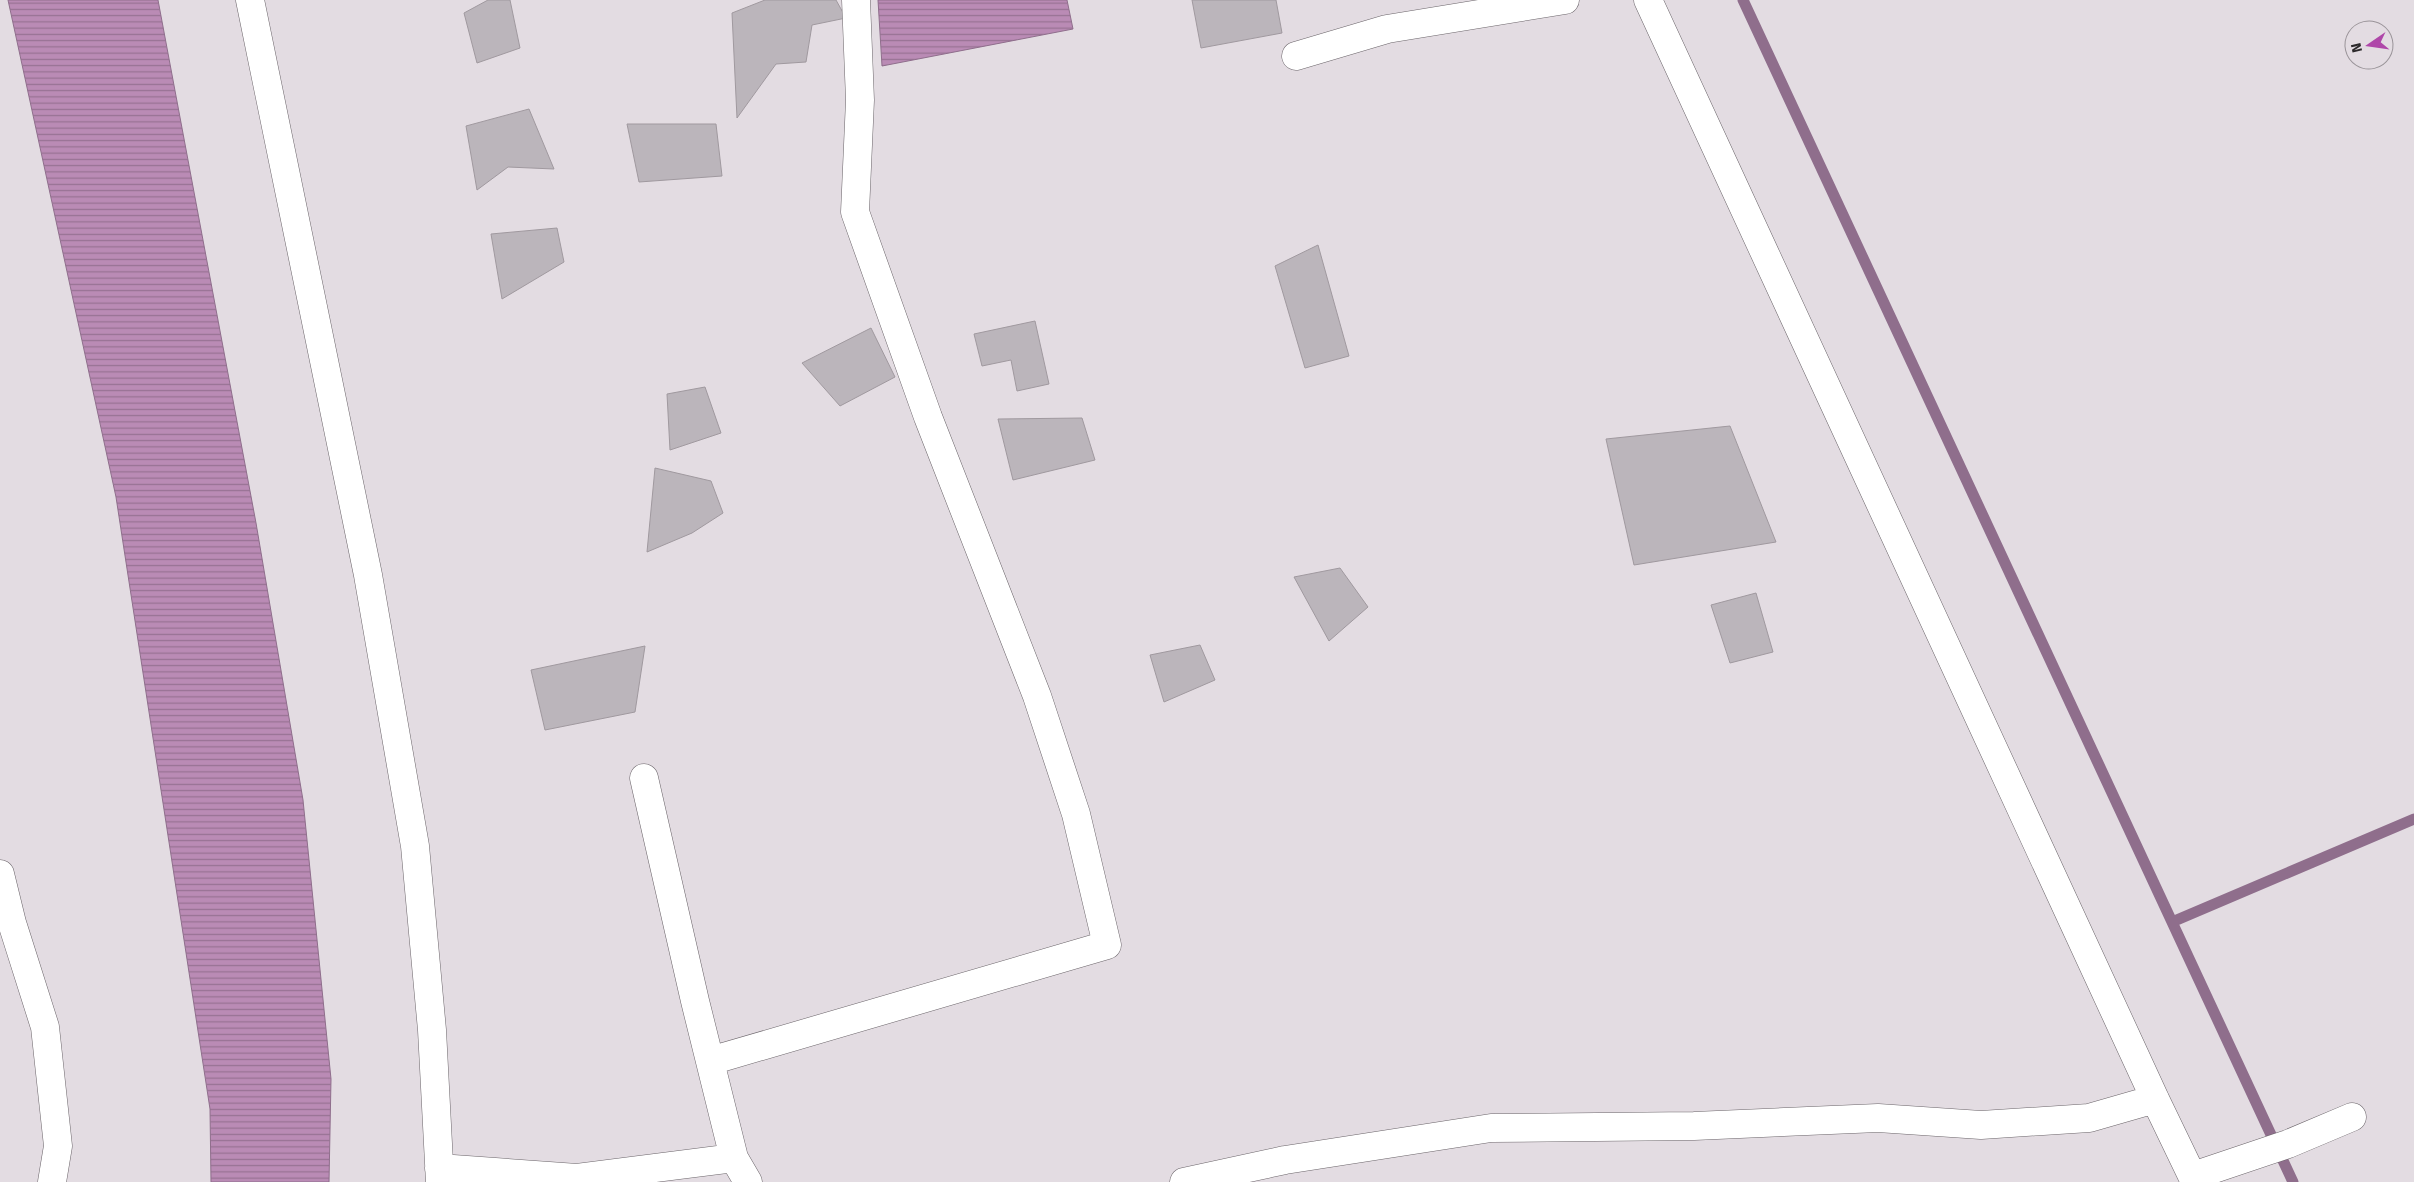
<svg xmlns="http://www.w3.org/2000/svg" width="2414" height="1182" viewBox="0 0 2414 1182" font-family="'Fira Sans',sans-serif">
<defs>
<pattern id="water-rules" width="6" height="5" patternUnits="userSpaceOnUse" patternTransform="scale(1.25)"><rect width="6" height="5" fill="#ba8bb5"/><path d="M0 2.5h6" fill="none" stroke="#977293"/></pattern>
</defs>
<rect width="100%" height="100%" fill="#e3dce2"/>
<path fill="url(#water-rules)" stroke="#8f6e8c" d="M 8,0 L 158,0 L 256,523 L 303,800 L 331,1079 L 329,1182 L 211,1182 L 210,1109 L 116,497 Z
M 878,0 L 1067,0 L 1073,29 L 882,66 Z"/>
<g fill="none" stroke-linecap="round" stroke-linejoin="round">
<path stroke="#8f6e8c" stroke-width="11" d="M 1743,0 L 2293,1182
M 2172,922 L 2414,819"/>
</g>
<path fill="#bbb5bb" stroke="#a0999f" d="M 488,0 L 510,0 L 520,48 L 477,63 L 464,13 Z
M 765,0 L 836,0 L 846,18 L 812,25 L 806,62 L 776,64 L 737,118 L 732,13 Z
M 1192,0 L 1276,0 L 1282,33 L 1201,48 Z
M 529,109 L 554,169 L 508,167 L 477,190 L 466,126 Z
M 627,124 L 716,124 L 722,176 L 639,182 Z
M 557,228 L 564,262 L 502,299 L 491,234 Z
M 1318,245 L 1349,356 L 1305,368 L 1275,266 Z
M 1035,321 L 1049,384 L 1017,391 L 1011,360 L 982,366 L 974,334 Z
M 871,328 L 895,377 L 840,406 L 802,363 Z
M 705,387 L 721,433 L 670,450 L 667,394 Z
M 1082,418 L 1095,460 L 1013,480 L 998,419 Z
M 1730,426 L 1776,542 L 1634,565 L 1606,439 Z
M 655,468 L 711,481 L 723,513 L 692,533 L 647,552 Z
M 1340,568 L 1368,607 L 1329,641 L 1294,577 Z
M 1756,593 L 1773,652 L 1730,663 L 1711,605 Z
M 1200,645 L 1215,680 L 1164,702 L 1150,655 Z
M 645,646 L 635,712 L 545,730 L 531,670 Z"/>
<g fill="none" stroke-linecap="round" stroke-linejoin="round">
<defs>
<path id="minor" d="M 250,0 L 368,575 L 415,846 L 432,1030 L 440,1182
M 1648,0 L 2155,1099 L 2195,1182
M 1296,56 L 1387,29 L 1565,0
M 644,778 L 695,1001 L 734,1158 L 748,1182
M 0,874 L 12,923 L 45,1027 L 58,1146 L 52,1182
M 710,1061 L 1107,945 L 1076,814 L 1037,696 L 928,417 L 855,212 L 860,100 L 856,0
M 439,1168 L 577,1178 L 734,1158
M 2193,1176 L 2288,1144 L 2352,1117
M 1184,1182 L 1285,1160 L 1491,1128 L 1694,1126 L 1878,1118 L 1981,1125 L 2089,1118 L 2155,1099"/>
</defs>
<use href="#minor" stroke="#6b656a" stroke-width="29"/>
<use href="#minor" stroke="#fff" stroke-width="28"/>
</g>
<g transform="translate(2369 45) rotate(257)"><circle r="24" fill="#e3dce2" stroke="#9a9499"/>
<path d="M0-4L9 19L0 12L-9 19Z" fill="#af47a9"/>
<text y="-8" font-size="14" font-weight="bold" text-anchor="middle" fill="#2c292b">N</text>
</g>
</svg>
